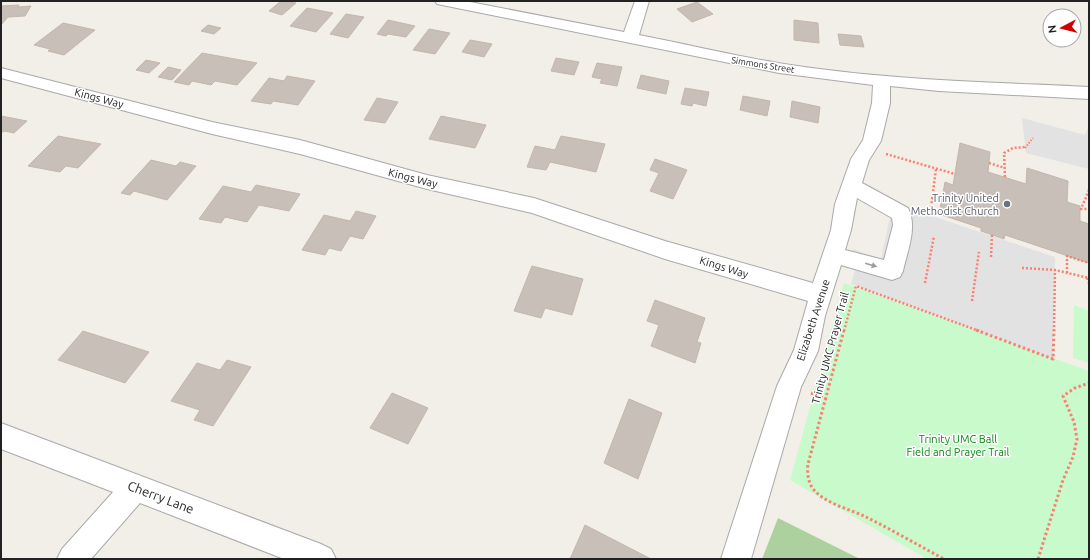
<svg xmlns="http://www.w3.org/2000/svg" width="1090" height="560" viewBox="0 0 1090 560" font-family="Ubuntu,sans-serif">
<rect width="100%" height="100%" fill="#f2efe9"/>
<path fill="#add19e" d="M 778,518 L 860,559 L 762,559 Z"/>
<path fill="#c8facc" d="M 844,283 L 1089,371 L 1089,559 L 927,559 L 790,480 Z
M 1074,305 L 1089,311 L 1089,363 L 1073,358 Z"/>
<path fill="#e2e2e2" d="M 1022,118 L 1085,135 L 1089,125 L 1089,169 L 1026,153 Z
M 911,209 L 1055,257 L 1053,359 L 851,284 L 856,266 L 849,264 L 853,249 L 881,259 L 891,212 Z"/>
<path fill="#c7bfb8" stroke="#c4b6ab" d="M 281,1 L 296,3 L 282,15 L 269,11 Z
M 697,2 L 713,14 L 692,22 L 677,9 Z
M 19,5 L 18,7 L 31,6 L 25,16 L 8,17 L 1,25 L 1,6 Z
M 307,8 L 333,13 L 316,32 L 290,26 Z
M 346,14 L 364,17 L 348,38 L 330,34 Z
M 388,20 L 415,26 L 406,37 L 388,34 L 386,36 L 377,34 Z
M 794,20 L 818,23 L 819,43 L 794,40 Z
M 63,23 L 95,30 L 64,55 L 48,51 L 50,49 L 34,45 Z
M 208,25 L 221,28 L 214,34 L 201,31 Z
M 429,29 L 450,33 L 435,54 L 413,50 Z
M 838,34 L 861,36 L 864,47 L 840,45 Z
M 470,40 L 492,44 L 484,57 L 462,52 Z
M 202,53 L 257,63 L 237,85 L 215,81 L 211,85 L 192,81 L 189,85 L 174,82 Z
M 556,58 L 579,62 L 574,75 L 551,71 Z
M 146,60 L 160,63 L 149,73 L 136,70 Z
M 597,63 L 622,67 L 617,86 L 600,83 L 602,79 L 592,77 Z
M 168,67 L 181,70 L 172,80 L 158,77 Z
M 641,75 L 669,81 L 666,94 L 637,88 Z
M 287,76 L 315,81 L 298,105 L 273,101 L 271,104 L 251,101 L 269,78 L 284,81 Z
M 685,88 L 709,92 L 706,106 L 693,103 L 692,106 L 681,104 Z
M 743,96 L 770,101 L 767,116 L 740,110 Z
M 377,98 L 398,102 L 385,123 L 364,120 Z
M 792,101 L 820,107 L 818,123 L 790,117 Z
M 1,116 L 27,121 L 14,133 L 4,131 L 1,133 Z
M 441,116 L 486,125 L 475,148 L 429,139 Z
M 58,136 L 101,144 L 78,168 L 66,166 L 60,172 L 28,166 Z
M 561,136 L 605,144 L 596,172 L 550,162 L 546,170 L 527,167 L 535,146 L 555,150 Z
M 960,143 L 990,152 L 988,172 L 1026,184 L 1027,168 L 1068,181 L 1067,202 L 1080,206 L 1080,221 L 1089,224 L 1089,263 L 1005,235 L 1004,239 L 981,231 L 981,228 L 939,214 L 945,182 L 953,185 Z
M 655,159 L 687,170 L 673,199 L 650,191 L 659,173 L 650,170 Z
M 151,160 L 176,166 L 180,162 L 196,166 L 167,200 L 134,191 L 130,195 L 121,193 Z
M 256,185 L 300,194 L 289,211 L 259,205 L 247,222 L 225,217 L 221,223 L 199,219 L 223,186 L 251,192 Z
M 356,211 L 376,216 L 363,239 L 350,236 L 341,251 L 329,248 L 325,255 L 302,250 L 324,215 L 350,221 Z
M 532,266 L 583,279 L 572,315 L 545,308 L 541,318 L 514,311 Z
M 655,300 L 705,318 L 697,342 L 701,343 L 695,363 L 651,346 L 659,325 L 647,321 Z
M 83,331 L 149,352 L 125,383 L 58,360 Z
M 227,360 L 251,367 L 213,426 L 194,420 L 200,410 L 171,401 L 197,363 L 220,370 Z
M 392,393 L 428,408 L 408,444 L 370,428 Z
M 629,399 L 662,413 L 638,479 L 604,463 Z
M 585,525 L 651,559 L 570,559 Z"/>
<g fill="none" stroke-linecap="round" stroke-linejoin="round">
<defs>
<path id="minor" d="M 435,1 L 465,1 L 624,32 L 635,1 L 649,1 L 639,35 C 685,44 732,55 778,63 C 881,80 986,82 1089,87 L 1089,99 L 939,91 L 890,86 L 890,103 L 881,141 L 869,160 L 862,183 L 908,208 C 918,227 907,252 903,271 L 900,277 L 892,280 L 841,265 L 825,316 L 818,351 L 801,387 L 751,559 L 721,559 L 777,386 L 794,350 L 808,301 L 665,259 L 532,213 L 427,189 L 300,154 L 212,134 L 1,78 L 1,68 L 212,122 L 300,140 L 427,175 L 534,198 L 665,241 L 813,283 L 831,230 L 835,204 L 851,159 L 863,140 L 872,103 L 873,85 L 779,73 L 442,5 L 437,4 ZM 857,198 L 892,218 L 893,225 L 884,260 L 845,250 L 851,230 Z
M 1,423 L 321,544 L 331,549 L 336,559 L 284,559 L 140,503 L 91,559 L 57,559 L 62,549 L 113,492 L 1,449 Z"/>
</defs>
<use href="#minor" stroke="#a9a9a9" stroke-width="2"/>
<path stroke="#fa8072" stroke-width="2" stroke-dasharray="1.5 1.5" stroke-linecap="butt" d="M 1025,148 L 1033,138"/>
<path stroke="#fa8072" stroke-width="2.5" stroke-dasharray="2 2" stroke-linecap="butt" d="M 886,154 L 955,174
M 989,163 L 1005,168
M 1005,177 L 1004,153 L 1013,148 L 1026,147
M 1089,190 L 1081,209 L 1089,209
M 932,198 L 942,201
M 930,215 L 936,169
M 991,257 L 992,235
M 1022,268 L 1055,270 L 1089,278
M 1067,273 L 1067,256 L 1089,263
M 1087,278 L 1089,283
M 925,283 L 934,236
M 972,301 L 979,252
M 844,331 L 856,286 L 979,331
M 1054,331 L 1055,270"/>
<path stroke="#fa8072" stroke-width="3" stroke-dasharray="2.5 2.5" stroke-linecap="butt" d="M 844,330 L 808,464 C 807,473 808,483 814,490 C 826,504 850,509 866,517 C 892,530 918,545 944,559
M 976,330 L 1053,359 L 1054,330
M 811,393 L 826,399
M 1038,559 L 1063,480 L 1073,457 L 1077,439 L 1074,422 L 1063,396 L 1075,388 L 1089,383"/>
<use href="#minor" fill="#fff" fill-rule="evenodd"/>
</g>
<defs><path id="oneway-solid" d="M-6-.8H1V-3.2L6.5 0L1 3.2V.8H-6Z"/></defs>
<use fill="#9c9c9c" href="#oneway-solid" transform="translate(871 265) rotate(16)"/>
<circle fill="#6b7280" stroke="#fff" stroke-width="1.5" cx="1007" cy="204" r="4"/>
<g text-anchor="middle" stroke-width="3" stroke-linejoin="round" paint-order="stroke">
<g font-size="9" fill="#222" stroke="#fff">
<text transform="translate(763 65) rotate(9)" y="3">Simmons Street</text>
</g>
<g font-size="11" fill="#222" stroke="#fff">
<text transform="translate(99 98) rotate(15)" y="4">Kings Way</text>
<text transform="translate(413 178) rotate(14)" y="4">Kings Way</text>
<text transform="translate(724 267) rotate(17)" y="4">Kings Way</text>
<text transform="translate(813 320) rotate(-72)" y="4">Elizabeth Avenue</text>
<text transform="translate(830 348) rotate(-75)" y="4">Trinity UMC Prayer Trail</text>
</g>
<g font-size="11" fill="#5b616d" stroke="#fff" text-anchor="end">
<text x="999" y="202">Trinity United<tspan x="999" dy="13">Methodist Church</tspan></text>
</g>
<g font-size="11" fill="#0c8416" stroke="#fff">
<text x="958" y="443">Trinity UMC Ball<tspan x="958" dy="13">Field and Prayer Trail</tspan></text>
</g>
<g font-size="13" fill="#222" stroke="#fff">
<text transform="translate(161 497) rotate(21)" y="5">Cherry Lane</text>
</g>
</g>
<rect width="1090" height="560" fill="none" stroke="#222222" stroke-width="4"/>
<g transform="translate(1062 28) rotate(263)"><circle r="19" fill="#ffffff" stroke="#a7a7a7"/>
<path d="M0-3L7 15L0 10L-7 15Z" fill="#d40000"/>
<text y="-6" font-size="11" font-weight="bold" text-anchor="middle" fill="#222222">N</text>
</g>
</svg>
